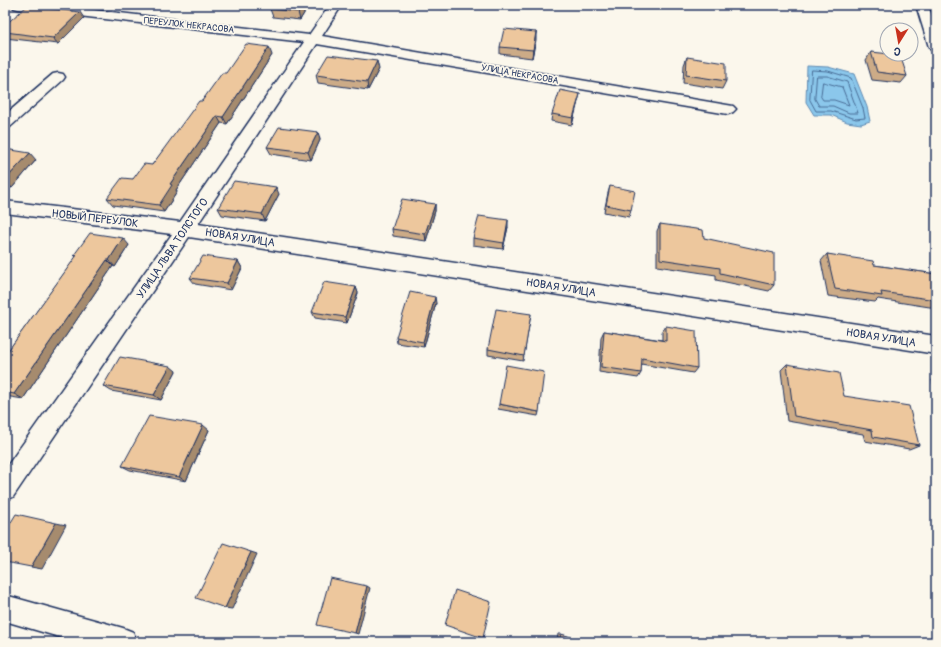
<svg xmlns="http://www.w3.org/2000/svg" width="941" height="647" viewBox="0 0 941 647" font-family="Pangolin,sans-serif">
<rect width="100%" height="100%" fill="#fbf7ec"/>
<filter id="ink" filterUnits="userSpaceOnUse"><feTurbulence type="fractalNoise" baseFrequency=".025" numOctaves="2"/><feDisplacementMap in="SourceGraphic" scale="8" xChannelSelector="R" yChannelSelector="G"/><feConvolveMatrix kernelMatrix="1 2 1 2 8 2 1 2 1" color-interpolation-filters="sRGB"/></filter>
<g filter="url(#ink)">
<path fill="#8bc7eb" stroke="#5e8ab3" d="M 807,66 L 828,67 L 854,74 L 867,107 L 870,121 L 861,124 L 847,122 L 831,115 L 814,115 L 806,102 Z"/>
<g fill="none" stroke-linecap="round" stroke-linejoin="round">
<path stroke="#486c96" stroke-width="1" d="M 812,70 L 828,71 L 851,78 L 863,108 L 865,118 L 856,119 L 831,111 L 816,111 L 810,100 Z
M 817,76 L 827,76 L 847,82 L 858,113 L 849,113 L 833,106 L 819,106 L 815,99 Z
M 823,82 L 842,87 L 849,105 L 834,100 L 823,100 L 821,97 Z"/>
<defs>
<path id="street" d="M 12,5 L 51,5 L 309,35 L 330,5 L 342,5 L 322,36 L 733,106 L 736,109 L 733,112 L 728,114 L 317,44 L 198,224 L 936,336 L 936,354 L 189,237 L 13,497 L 5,501 L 5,469 L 172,234 L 5,213 L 5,201 L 180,222 L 304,42 L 18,9 L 14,8 Z
M 916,5 L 928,5 L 936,27 L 936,51 L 931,50 L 929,47 Z
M 58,73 L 63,74 L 65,77 L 63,80 L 10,127 L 5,128 L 5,115 L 53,74 Z
M 5,595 L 123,628 L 133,632 L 137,642 L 76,642 L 5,621 Z"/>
</defs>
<use href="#street" stroke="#1b2f5e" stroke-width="3"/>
<use href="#street" fill="#fbf7ec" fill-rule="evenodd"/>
</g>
<path fill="#ccab87" stroke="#1b2f5e" d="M 57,5 L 98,5 L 94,8 Z
M 273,5 L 309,5 L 300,20 L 273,17 L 270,9 Z
M 84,18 L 58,44 L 5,38 L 5,25 Z
M 536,32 L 532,58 L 500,54 L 500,47 Z
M 871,52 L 907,76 L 901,83 L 872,80 L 866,60 Z
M 272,55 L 227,124 L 221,123 L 176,190 L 177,192 L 164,212 L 113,205 L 107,198 L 152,165 L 202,101 L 226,73 Z
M 687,57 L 726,81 L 722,89 L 683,83 L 684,65 Z
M 379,69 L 368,90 L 318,83 L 316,75 Z
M 578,101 L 572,125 L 551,121 L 552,114 Z
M 318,132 L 320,140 L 311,160 L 271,154 L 267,147 Z
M 5,149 L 36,160 L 12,188 L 5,187 Z
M 610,186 L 631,210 L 629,217 L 604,212 L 608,193 Z
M 279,194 L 265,221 L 222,215 L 218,208 Z
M 435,204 L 435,211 L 426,241 L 393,236 L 392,229 Z
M 660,224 L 704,238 L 774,285 L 769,291 L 716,280 L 716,275 L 657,266 L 657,231 Z
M 508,227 L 503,249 L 473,245 L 473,238 Z
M 129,245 L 115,267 L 113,266 L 23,399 L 5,396 L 5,355 L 76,257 L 74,255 Z
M 827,254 L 874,265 L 936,274 L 936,308 L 878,299 L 875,302 L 828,296 L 821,261 Z
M 238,261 L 242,268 L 231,290 L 195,284 L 190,278 Z
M 356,287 L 358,293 L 347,323 L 315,318 L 312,312 Z
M 436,303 L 424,347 L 397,343 L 396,337 Z
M 531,314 L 523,361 L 488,355 L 488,349 Z
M 666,326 L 697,368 L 693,373 L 641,364 L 641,373 L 638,378 L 599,372 L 601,337 L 604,331 L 662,340 L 662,332 Z
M 787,364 L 844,396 L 919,445 L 909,449 L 865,441 L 863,434 L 787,421 L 781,370 Z
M 176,371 L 161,400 L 111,391 L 103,386 Z
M 936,377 L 936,394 L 932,380 Z
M 499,404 L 539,412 L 538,416 L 498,409 Z
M 209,430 L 186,481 L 130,470 L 122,466 Z
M 558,634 L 561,634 L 586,642 L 557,642 Z"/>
<path fill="#a68b6e" stroke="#1b2f5e" d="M 92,5 L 98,5 L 94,8 Z
M 302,5 L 309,5 L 300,20 L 298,12 Z
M 80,12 L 84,18 L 58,44 L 53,38 Z
M 536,32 L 536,40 L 532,58 L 533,50 Z
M 269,47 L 272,55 L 227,124 L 223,117 Z
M 377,61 L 379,69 L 368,90 L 367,82 Z
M 580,94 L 578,101 L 572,125 L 573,118 Z
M 217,116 L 221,123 L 176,190 L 177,192 L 164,212 L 159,205 L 170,184 Z
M 318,132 L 320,140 L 311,160 L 308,152 Z
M 30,153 L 36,160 L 12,188 L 5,181 L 5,180 Z
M 276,187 L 279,194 L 265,221 L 262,214 Z
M 435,204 L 435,211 L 426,241 L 425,234 Z
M 508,220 L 508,227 L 503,249 L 504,243 Z
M 123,238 L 129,245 L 115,267 L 109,260 Z
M 107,260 L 113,266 L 23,399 L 14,394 Z
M 238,261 L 242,268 L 231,290 L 227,283 Z
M 356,287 L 358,293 L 347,323 L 345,317 Z
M 435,297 L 436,303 L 424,347 L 423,342 Z
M 170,366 L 176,371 L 161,400 L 154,395 Z
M 203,425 L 209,430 L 186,481 L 179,477 Z
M 56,523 L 66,525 L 42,569 L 31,567 Z
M 251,552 L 257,554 L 232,609 L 225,608 Z
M 367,586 L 370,588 L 358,634 L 355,633 Z"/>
<path fill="#edc79d" stroke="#1b2f5e" d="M 273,5 L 302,5 L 298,12 L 270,9 Z
M 27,6 L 80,12 L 53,38 L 5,32 L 5,25 Z
M 504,29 L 536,32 L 533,50 L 500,47 Z
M 246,44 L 269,47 L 223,117 L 217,116 L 170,184 L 172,185 L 159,205 L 107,198 L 122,178 L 133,179 L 144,164 L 152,165 L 199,101 L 202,101 L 222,73 L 226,73 Z
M 871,52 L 900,55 L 907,76 L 877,72 Z
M 328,55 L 377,61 L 367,82 L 316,75 Z
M 687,57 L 726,63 L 726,81 L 686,75 Z
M 560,90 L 580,94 L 573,118 L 552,114 Z
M 279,127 L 318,132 L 308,152 L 267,147 Z
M 5,149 L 30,153 L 5,180 Z
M 234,181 L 276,187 L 262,214 L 218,208 Z
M 610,186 L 635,191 L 631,210 L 606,205 Z
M 402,199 L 435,204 L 425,234 L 392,229 Z
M 479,216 L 508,220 L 504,243 L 473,238 Z
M 660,224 L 703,230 L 704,238 L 774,253 L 774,285 L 720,273 L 720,268 L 660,259 Z
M 90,233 L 123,238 L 109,260 L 107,260 L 14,394 L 5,392 L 5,355 L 77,255 L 74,255 Z
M 827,254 L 873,261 L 874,265 L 936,274 L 936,300 L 881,292 L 882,296 L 835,289 Z
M 203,256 L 238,261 L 227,283 L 190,278 Z
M 324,282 L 356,287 L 345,317 L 312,312 Z
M 410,292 L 435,297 L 423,342 L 396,337 Z
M 496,309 L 531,314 L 524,356 L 488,349 Z
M 666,326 L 696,331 L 697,368 L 642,358 L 641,373 L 601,367 L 604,331 L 666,341 Z
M 120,357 L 170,366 L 154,395 L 103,386 Z
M 787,364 L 839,373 L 844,396 L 909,406 L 919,445 L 873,437 L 872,430 L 794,416 Z
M 506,365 L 544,372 L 539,412 L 499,404 Z
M 149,416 L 203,425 L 179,477 L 122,466 Z
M 16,514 L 56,523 L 31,567 L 5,562 L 5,532 Z
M 223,543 L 251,552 L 225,608 L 196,598 Z
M 330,578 L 367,586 L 355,633 L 317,625 Z
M 455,590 L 491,602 L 483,638 L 445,625 Z
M 561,634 L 586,642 L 559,642 Z"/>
</g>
<g text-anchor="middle" stroke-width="3.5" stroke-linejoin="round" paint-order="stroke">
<g font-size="9" fill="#1b2f5e" stroke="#fbf7ec">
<text transform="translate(189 25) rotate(6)" y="3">ПЕРЕУЛОК НЕКРАСОВА</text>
<text transform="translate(520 74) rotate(10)" y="3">УЛИЦА НЕКРАСОВА</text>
</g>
<g font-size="11" fill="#1b2f5e" stroke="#fbf7ec">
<text transform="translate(95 218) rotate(7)" y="4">НОВЫЙ ПЕРЕУЛОК</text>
<text transform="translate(240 237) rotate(9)" y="4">НОВАЯ УЛИЦА</text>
<text transform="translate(172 248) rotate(-56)" y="4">УЛИЦА ЛЬВА ТОЛСТОГО</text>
<text transform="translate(561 287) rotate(9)" y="4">НОВАЯ УЛИЦА</text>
<text transform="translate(881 337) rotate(9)" y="4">НОВАЯ УЛИЦА</text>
</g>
</g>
<rect width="941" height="647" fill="none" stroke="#fbf7ec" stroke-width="20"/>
<rect x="10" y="10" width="921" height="627" fill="none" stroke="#1b2f5e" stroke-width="1.5" filter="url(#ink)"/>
<g transform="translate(899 42) rotate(191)"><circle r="19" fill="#fbf7ec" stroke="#a1a7b3"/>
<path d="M0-3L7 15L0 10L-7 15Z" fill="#c8321e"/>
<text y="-6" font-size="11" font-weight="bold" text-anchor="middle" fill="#1b2f5e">С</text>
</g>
</svg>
